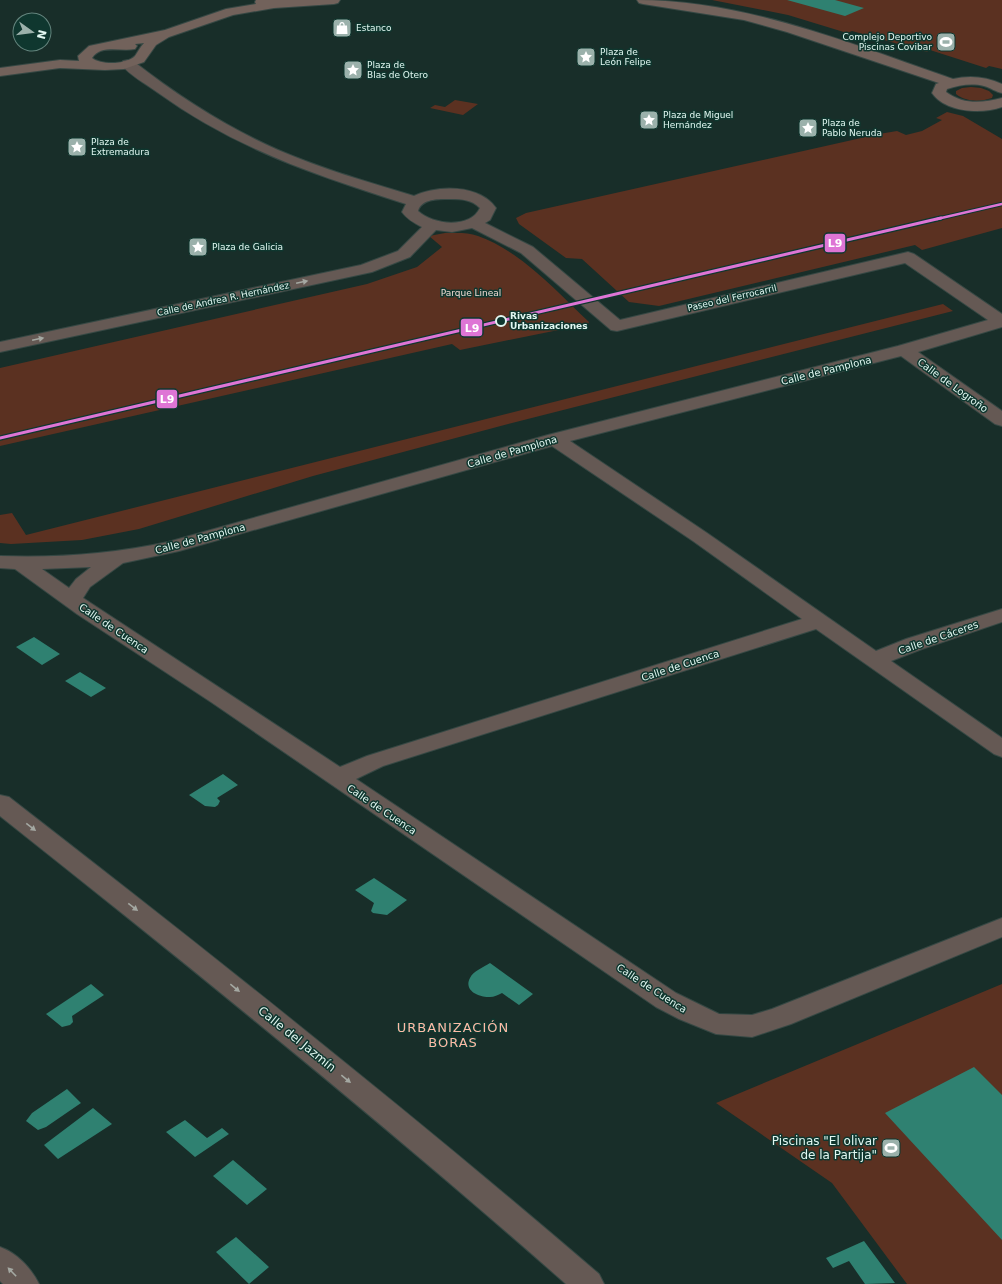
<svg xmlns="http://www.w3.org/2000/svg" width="1002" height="1284" viewBox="0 0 1002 1284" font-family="'DejaVu Sans',sans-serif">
<rect width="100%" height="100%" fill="#182e29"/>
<path fill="#5b3121" d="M 712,0 L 1002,0 L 1002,69 L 989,66 L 986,68 L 930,50 L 927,52 L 852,31 L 847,33 L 788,15 Z
M 971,87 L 981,88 L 989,91 L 993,95 L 992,98 C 980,102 966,102 956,94 L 956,91 L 962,88 Z
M 455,100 L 478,104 L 463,115 L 430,108 L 435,105 L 445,107 Z
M 947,112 L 963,116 L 1002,139 L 1002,228 L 922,250 L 915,245 L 659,306 L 629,302 L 582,259 L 566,258 L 519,224 L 516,218 L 526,213 L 879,134 L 897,131 L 906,135 L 922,131 L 942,120 L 936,118 Z
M 445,233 C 456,233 468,232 478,236 C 521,251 557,292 589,322 L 588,324 L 460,350 L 452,344 L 0,446 L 0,368 L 367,284 L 417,267 L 442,247 L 429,236 Z
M 943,304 L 953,311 L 512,423 L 313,476 L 139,529 L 82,540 L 11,544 L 0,543 L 0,515 L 12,513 L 26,535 Z
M 1002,984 L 1002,1284 L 907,1284 L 832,1183 L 716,1103 Z"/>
<path fill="#2f8171" d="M 787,0 L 835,0 L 864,8 L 845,16 Z
M 34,637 L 60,654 L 42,665 L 16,647 Z
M 80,672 L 106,688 L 91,697 L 65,681 Z
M 223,774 L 238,785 L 217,798 L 220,801 L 218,805 L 215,807 L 205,806 L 189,795 Z
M 374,878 L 407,900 L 387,915 L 373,913 L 371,911 L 374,903 L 355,890 Z
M 490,963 L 533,994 L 519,1005 L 502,993 C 498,995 494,997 490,997 C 480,998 463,991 470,978 C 473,971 484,967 490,963 Z
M 91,984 L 104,995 L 72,1016 L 73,1022 L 70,1025 L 62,1027 L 46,1014 Z
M 974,1067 L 1002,1095 L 1002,1240 L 885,1113 Z
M 67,1089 L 81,1103 L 46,1127 L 38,1130 L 26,1121 L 32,1113 Z
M 93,1108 L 112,1124 L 58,1159 L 44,1145 Z
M 185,1120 L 207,1138 L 222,1128 L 229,1134 L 195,1157 L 166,1132 Z
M 233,1160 L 267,1189 L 247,1205 L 213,1176 Z
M 236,1237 L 269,1267 L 249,1284 L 216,1252 Z
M 864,1241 L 895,1283 L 865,1284 L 849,1261 L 833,1268 L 826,1258 Z"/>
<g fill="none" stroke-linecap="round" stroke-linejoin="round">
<defs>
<path id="street" d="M 128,60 L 133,61 C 178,96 226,127 278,150 C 322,169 368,182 414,196 C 438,185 479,184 496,208 L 490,220 L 485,223 L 533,247 L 620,320 L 908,252 L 914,254 L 1002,314 L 1002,327 L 918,352 L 1002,411 L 1002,426 L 995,424 L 901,356 L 570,441 L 707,533 L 876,651 L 906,639 L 1002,609 L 1002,622 L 922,649 L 891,661 L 1002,738 L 1002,757 L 994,754 L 816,629 L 383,766 L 356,779 L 676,993 L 719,1014 L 752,1015 L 772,1009 L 1002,918 L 1002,937 L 791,1024 L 752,1037 L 716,1034 L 679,1019 L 656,1007 L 211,702 L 77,614 L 15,569 L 0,568 L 0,556 C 57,558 112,554 168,542 L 548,435 L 898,346 L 988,320 L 905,263 L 617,331 L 611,330 L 521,253 L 472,228 L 452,232 L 436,230 L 410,257 L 372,272 L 0,352 L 0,342 L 361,265 L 398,251 L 422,227 C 414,223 407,219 402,212 L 406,204 C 315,175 236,149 157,92 C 146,84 129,75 121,64 L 123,61 ZM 445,199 C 458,199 470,198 480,208 C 470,229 433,225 418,211 C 421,200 435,199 445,199 ZM 552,446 L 693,541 L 802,619 L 367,756 L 340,767 L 83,598 L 90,587 L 123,563 L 179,551 ZM 91,567 L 76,579 L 69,588 L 42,569 Z
M 0,795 L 9,797 C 209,952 407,1109 599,1274 L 604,1284 L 566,1284 C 382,1122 192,968 0,816 Z
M 0,1247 C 17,1253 31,1268 39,1284 L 3,1284 L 0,1281 Z"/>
<path id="secondary" d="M 256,0 L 340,0 L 338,3 L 334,4 L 274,8 L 233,15 L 169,37 L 156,45 L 144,62 L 124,69 L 105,70 L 60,68 L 0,76 L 0,68 L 60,60 L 79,61 L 78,56 L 89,46 L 165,30 L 226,9 L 256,4 L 255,2 ZM 144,43 C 140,47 138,52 135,56 C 126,65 101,65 92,58 C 101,44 121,52 135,49 L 137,46 L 135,44 Z
M 637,0 C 746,0 851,44 953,79 C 970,75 987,77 1002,84 L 1002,93 C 996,92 991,88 984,86 C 972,83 959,85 947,89 L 946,92 C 964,105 982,103 1002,98 L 1002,107 C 982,114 946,113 932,93 L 936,84 L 939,83 L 787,32 L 744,20 L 643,4 L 639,3 Z"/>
</defs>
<use href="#street" stroke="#364844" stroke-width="2"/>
<use href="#secondary" stroke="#364844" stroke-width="2"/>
<use href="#street" fill="#655954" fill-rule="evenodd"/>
<use href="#secondary" fill="#72625b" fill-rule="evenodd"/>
<defs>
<path id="metro-1-far1" d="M 937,219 L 1002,204"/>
<path id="metro-1" d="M 0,438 L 941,218"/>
</defs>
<use href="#metro-1-far1" stroke="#0f372f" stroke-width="4.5"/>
<use href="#metro-1" stroke="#0f372f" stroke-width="5.5"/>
<use href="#metro-1-far1" stroke="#de75d5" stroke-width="2.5"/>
<use href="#metro-1" stroke="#de75d5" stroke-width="3"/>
</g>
<defs><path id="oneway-solid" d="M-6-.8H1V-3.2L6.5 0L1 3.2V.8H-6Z"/></defs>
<g fill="#a4a8a2">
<use href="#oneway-solid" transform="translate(302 282) rotate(-12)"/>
<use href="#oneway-solid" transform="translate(38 339) rotate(-12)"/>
<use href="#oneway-solid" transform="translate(31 827) rotate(38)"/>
<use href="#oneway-solid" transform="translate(133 907) rotate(38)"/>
<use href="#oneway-solid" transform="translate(235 988) rotate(39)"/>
<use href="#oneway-solid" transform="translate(346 1079) rotate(39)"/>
<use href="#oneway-solid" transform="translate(12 1272) rotate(-134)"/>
</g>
<defs>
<symbol id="shop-square" viewBox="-11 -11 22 22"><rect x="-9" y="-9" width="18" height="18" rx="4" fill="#9bb1ab" stroke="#0f372f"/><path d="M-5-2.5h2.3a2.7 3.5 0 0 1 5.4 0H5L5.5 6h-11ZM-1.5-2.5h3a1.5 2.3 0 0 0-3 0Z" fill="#fff"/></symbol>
<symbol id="stadium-square" viewBox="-11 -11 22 22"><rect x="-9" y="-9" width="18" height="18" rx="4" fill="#9bb1ab" stroke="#0f372f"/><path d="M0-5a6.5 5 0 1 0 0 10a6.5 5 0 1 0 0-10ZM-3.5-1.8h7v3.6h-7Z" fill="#fff"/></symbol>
<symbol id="sight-square" viewBox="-11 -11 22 22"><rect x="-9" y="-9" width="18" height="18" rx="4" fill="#9bb1ab" stroke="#0f372f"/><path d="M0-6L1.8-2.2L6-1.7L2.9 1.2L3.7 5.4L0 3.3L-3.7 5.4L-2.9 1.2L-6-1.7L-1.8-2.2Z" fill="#fff"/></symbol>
</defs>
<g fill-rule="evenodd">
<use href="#shop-square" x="331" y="17" width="22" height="22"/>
<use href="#stadium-square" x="935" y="31" width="22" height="22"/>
<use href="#sight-square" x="575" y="46" width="22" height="22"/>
<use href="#sight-square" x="342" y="59" width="22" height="22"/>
<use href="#sight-square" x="638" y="109" width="22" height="22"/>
<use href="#sight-square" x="797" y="117" width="22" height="22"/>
<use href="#sight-square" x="66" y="136" width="22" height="22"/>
<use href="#sight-square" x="187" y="236" width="22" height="22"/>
<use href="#stadium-square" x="880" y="1137" width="22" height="22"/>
</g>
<circle fill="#0f372f" stroke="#e2f7f1" stroke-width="2" cx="501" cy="321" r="5"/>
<g text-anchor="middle" stroke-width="3" stroke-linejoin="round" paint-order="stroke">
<g font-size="9" fill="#e2f7f1" stroke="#0f372f" text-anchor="start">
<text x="356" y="31">Estanco</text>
<text x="932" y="40" text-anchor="end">Complejo Deportivo<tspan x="932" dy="10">Piscinas Covibar</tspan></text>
<text x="600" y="55">Plaza de<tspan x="600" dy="10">León Felipe</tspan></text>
<text x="367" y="68">Plaza de<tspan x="367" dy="10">Blas de Otero</tspan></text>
<text x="663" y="118">Plaza de Miguel<tspan x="663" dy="10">Hernández</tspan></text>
<text x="822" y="126">Plaza de<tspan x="822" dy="10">Pablo Neruda</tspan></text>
<text x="91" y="145">Plaza de<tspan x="91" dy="10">Extremadura</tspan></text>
<text x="212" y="250">Plaza de Galicia</text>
</g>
<g font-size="9" fill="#f1dad2" stroke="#0f372f">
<text x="471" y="296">Parque Lineal</text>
</g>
<g font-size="9" fill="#e2f7f1" stroke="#0f372f">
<text transform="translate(732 298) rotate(-13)" y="3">Paseo del Ferrocarril</text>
<text transform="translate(223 299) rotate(-12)" y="3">Calle de Andrea R. Hernández</text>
</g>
<g font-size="9" font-weight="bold" fill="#e2f7f1" stroke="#0f372f" text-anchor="start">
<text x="510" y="319">Rivas<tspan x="510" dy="10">Urbanizaciones</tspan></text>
</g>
<g font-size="10" fill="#e2f7f1" stroke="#0f372f">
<text transform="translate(826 370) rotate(-14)" y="4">Calle de Pamplona</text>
<text transform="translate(953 385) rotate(36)" y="4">Calle de Logroño</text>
<text transform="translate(512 451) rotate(-16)" y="4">Calle de Pamplona</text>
<text transform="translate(200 538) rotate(-15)" y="4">Calle de Pamplona</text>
<text transform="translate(114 628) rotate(34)" y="4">Calle de Cuenca</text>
<text transform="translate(938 637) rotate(-19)" y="4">Calle de Cáceres</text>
<text transform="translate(680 665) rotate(-18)" y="4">Calle de Cuenca</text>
<text transform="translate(382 809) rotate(34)" y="4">Calle de Cuenca</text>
<text transform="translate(652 988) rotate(33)" y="4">Calle de Cuenca</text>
</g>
<g font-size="12" fill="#e2f7f1" stroke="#0f372f">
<text transform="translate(297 1039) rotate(39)" y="4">Calle del Jazmín</text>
</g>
<g font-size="12" fill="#e2f7f1" stroke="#0f372f" text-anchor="end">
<text x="877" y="1145">Piscinas "El olivar<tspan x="877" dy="14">de la Partija"</tspan></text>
</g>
<g font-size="13" letter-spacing="1" fill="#fcbca7" stroke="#0f372f">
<text x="453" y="1032">URBANIZACIÓN<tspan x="453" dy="15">BORAS</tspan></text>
</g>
</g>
<g stroke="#0f372f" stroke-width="1.5">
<rect x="824" y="233" width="22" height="20" rx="4" fill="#de75d5"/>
<rect x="460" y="318" width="23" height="19" rx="4" fill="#de75d5"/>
<rect x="156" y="389" width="22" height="20" rx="4" fill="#de75d5"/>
</g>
<g font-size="11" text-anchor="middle" font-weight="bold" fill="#fff">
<text x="835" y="247">L9</text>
<text x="472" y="332">L9</text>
<text x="167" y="403">L9</text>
</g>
<g transform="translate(32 32) rotate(104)"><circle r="19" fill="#0f372f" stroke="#63847d"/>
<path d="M0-3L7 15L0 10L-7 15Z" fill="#9bb1ab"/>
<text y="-6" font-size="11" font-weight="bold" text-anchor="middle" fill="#e2f7f1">N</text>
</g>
</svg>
